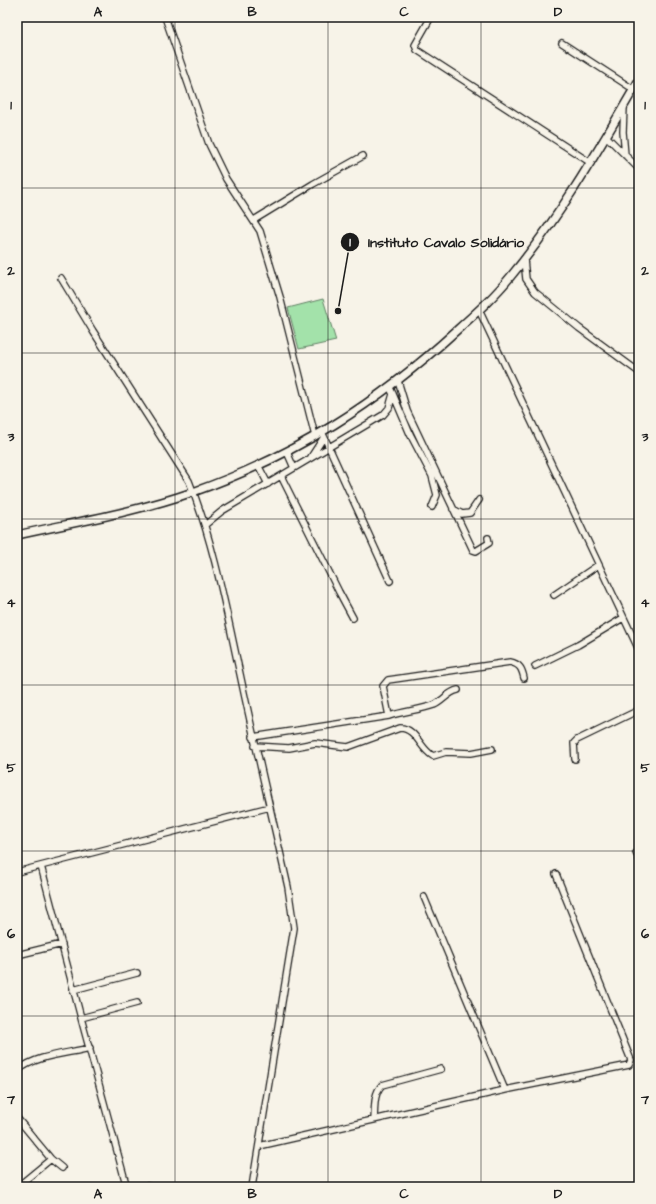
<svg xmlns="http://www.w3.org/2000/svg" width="656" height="1204" viewBox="0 0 656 1204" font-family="'Architects Daughter',sans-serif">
<rect width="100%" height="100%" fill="#f7f3e8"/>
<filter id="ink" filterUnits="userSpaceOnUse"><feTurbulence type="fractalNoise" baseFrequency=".025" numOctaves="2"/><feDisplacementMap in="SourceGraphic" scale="8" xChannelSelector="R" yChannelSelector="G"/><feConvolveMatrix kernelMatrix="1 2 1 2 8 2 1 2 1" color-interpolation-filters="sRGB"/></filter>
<g filter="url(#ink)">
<path fill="#a3e2aa" stroke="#607f63" d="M 323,299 L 336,341 L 299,349 L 288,308 Z"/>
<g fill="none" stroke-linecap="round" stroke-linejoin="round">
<defs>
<path id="minor" d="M 165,17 L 209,144 L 226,179 L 260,231 L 280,297 L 315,436
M 431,17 L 415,45 L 417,50 L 591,163
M 562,43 L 633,89
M 624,106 L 623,132 L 625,155
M 606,136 L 639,169
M 254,220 L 313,184 L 363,156
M 524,260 L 526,279 L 535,292 L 579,328 L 639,372
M 61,278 L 93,331 L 189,481 C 214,543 226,610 240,674 C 255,745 272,816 288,887 L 294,928 L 252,1187
M 479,310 L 639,650
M 398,381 L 407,411 L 473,550 L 476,551 L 489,543 L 488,538
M 393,394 L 410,434 L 432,476 L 437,495 L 432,507
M 322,432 L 390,581
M 287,452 L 294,468
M 311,457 L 324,437
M 258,465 L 268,484
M 281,476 L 339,592 L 353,618
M 453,509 L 462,514 L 470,513 L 479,500
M 205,525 L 222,511 L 383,415 L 389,408 L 393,394 L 390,388
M 554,595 L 598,565
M 535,666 L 578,645 L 623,618
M 389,716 L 383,686 L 388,680 L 510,662 C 520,664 522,669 524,678
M 253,737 L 389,716 C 404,711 420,710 434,705 C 443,701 448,692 458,690
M 255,746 L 289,748 L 315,743 L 348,747 L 400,728 C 416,728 420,749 433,756 L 446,752 L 471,753 L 492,749
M 575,759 L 574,743 L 577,740 L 639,710
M 636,853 L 639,859
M 41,866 L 81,1018 L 137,1003
M 17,872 L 270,807
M 424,897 L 505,1090
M 17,955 L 62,944
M 73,990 L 137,973
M 81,1018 L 126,1184
M 17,1071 C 36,1055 66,1054 90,1048
M 17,1118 L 51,1159 L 62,1168
M 374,1120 C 375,1109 373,1094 382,1085 L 441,1069
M 259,1146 L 505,1090 L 629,1065 L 631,1060 L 556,874
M 146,1186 L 150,1187
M 17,1187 L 51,1159"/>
<path id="major" d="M 17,535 C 76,522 136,512 193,492 C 295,456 378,403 457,330 C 476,313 495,296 511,276 C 561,216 600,147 639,80"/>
</defs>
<use href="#minor" stroke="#1c1c1c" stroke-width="8"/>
<use href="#major" stroke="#1c1c1c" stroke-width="10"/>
<use href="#minor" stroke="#f7f3e8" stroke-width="5.5"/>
<use href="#major" stroke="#f7f3e8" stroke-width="7"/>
</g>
</g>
<path fill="none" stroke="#1c1c1c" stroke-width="1" stroke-opacity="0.55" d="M 175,17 L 175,1187M 328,17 L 328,1187M 481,17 L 481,1187M 17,188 L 639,188M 17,353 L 639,353M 17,519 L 639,519M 17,685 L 639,685M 17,851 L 639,851M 17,1016 L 639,1016"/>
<path fill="none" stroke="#1c1c1c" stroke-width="1.5" d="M338 311L350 242"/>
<g fill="#1c1c1c" stroke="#f7f3e8" stroke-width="1.5">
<circle cx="338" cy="311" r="4"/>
<circle cx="350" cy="242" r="10"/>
</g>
<g font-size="12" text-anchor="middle" font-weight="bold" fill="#fff">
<text x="350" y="246">1</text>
</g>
<g font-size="14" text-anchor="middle" font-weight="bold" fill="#1c1c1c" stroke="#f7f3e8" stroke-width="3" stroke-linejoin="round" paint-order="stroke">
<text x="446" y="247">Instituto Cavalo Solidário</text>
</g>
<rect width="656" height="1204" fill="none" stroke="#f7f3e8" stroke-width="44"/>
<rect x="22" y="22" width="612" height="1160" fill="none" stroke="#1c1c1c" stroke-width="1.5"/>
<g font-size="13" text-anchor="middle" font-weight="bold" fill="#1c1c1c">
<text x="98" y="16">A</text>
<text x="252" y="16">B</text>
<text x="404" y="16">C</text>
<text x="558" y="16">D</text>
<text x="11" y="109">1</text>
<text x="645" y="109">1</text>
<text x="11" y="275">2</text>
<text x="645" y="275">2</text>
<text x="11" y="441">3</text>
<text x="645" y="441">3</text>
<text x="11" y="607">4</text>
<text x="645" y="607">4</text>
<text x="11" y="772">5</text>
<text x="645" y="772">5</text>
<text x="11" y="938">6</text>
<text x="645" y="938">6</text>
<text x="11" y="1104">7</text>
<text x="645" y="1104">7</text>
<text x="98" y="1198">A</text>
<text x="252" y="1198">B</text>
<text x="404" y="1198">C</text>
<text x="558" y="1198">D</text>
</g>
</svg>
